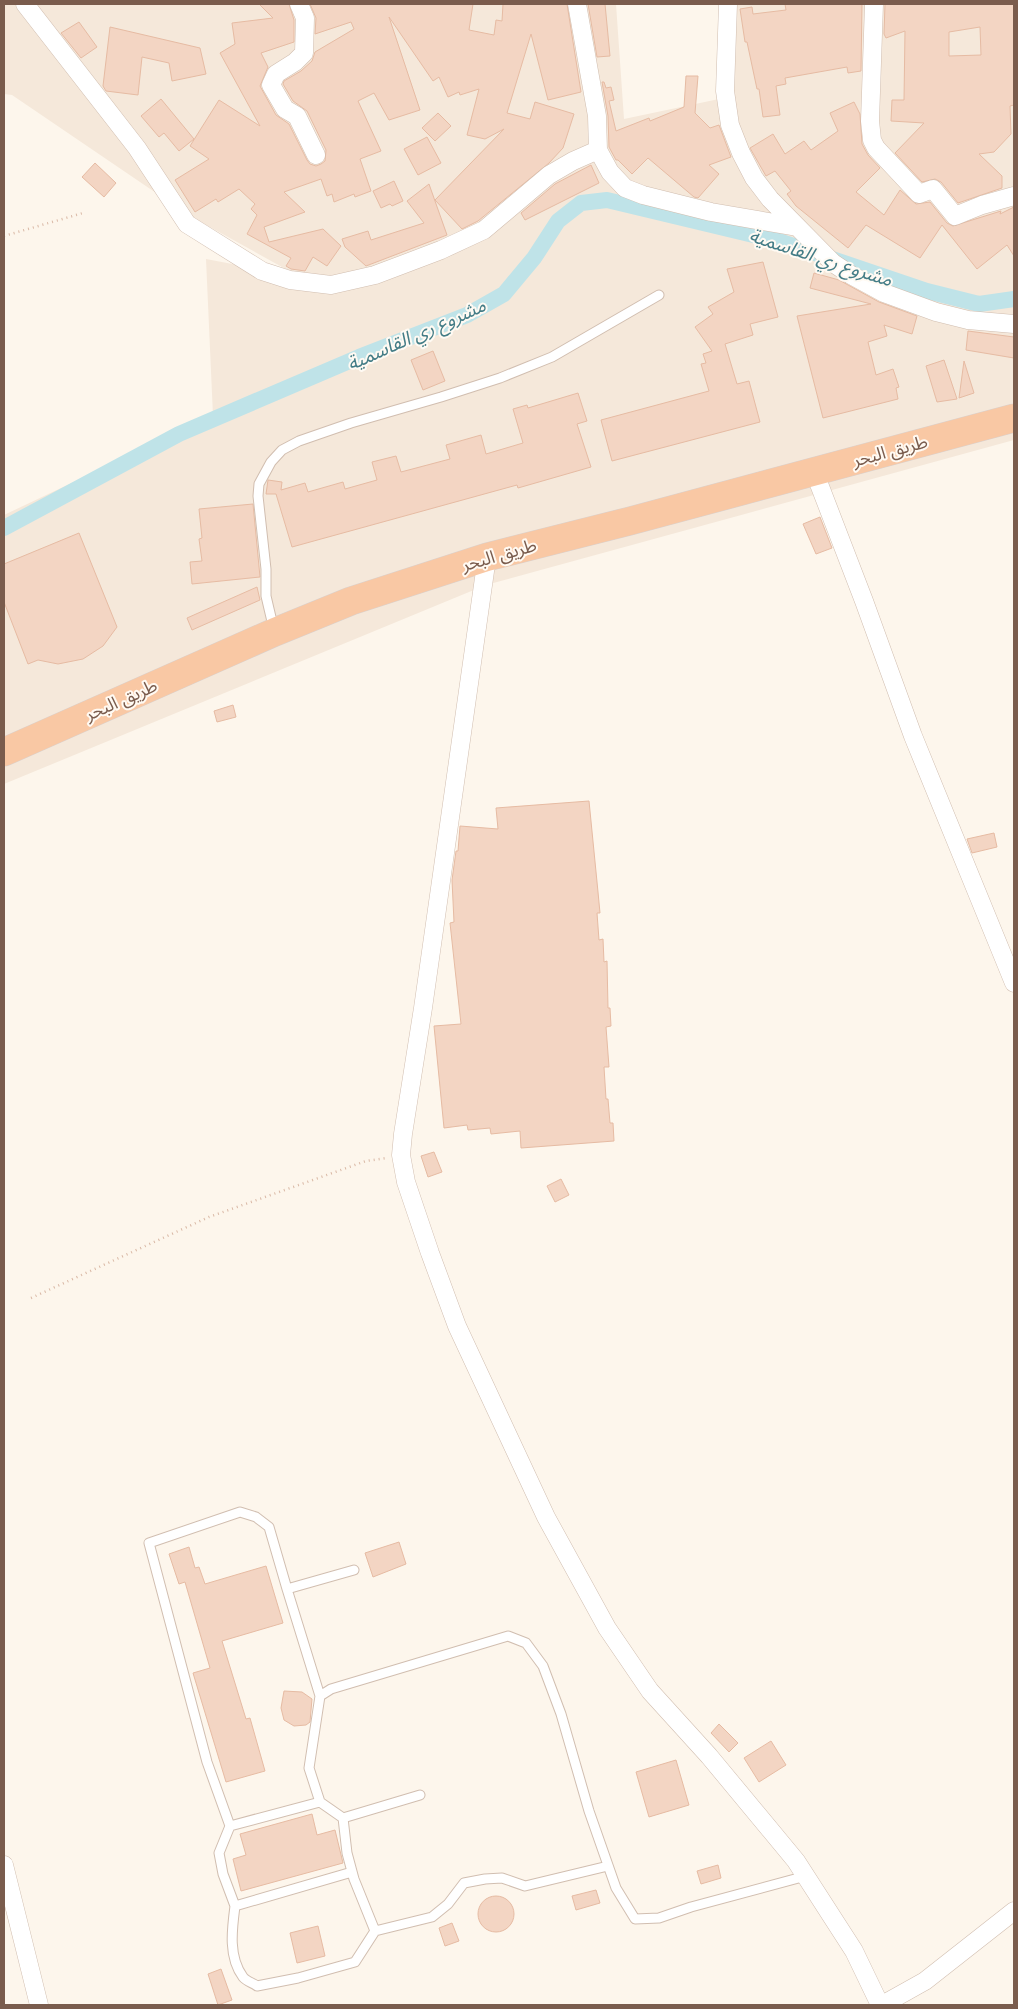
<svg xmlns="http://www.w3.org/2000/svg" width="1018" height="2009" viewBox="0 0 1018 2009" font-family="Figtree,'Noto Sans Arabic',sans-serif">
<rect width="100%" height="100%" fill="#fdf6ec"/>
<path fill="#f5e8da" d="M 4,4 L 616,4 L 624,119 L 719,99 L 721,4 L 1014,4 L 1014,440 L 486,585 L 4,784 L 4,515 L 213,416 L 206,259 L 300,277 L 190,216 L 12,95 L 4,94 Z"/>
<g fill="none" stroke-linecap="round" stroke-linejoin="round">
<path stroke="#bfe3e8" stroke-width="16" d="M 4,528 L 179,434 L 359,357 L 467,315 L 504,294 L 534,258 L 558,221 L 581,203 L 607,200 L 779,241 L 927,291 L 979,304 L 1014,299"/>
</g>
<path fill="#f3d5c3" stroke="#e6bba3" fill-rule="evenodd" d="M 259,4 L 289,4 L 294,20 L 294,42 L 261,53 L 268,67 L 260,86 L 276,115 L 289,124 L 307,160 L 310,164 L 316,166 L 321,164 L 325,161 L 326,150 L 307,111 L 293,101 L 283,84 L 284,81 L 301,71 L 312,61 L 315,52 L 354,29 L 351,22 L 315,34 L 316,18 L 310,4 L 473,4 L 469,30 L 494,35 L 496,20 L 502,21 L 503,4 L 567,4 L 581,92 L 548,100 L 531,34 L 507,113 L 530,119 L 535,102 L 574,114 L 563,148 L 549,163 L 478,221 L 462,229 L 435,200 L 504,129 L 485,139 L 467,135 L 479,89 L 460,95 L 459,92 L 448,97 L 439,77 L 433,81 L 389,17 L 420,110 L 389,120 L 374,93 L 358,101 L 381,151 L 360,159 L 371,191 L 355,197 L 354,194 L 334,202 L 332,194 L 327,196 L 321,179 L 284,192 L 305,212 L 264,227 L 269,242 L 323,229 L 341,246 L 327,266 L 313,257 L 305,271 L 291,269 L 286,266 L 291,258 L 247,234 L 257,215 L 251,209 L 255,204 L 239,189 L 218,202 L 216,199 L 195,212 L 175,180 L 209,159 L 190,146 L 219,100 L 260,126 L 220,53 L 235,44 L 232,23 L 273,18 Z
M 588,4 L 605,4 L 610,56 L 597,57 Z
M 785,4 L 862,4 L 861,71 L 848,73 L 847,67 L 785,78 L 786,84 L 776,86 L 780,115 L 763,117 L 759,89 L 757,89 L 747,42 L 745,42 L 740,9 L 752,7 L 753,14 L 786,10 Z
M 885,4 L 1014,4 L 1014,105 L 1010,106 L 1011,134 L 994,152 L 979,154 L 1002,176 L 1002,188 L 958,203 L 941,182 L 935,179 L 922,182 L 895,153 L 924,123 L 891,121 L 892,100 L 904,100 L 905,31 L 886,38 L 884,34 ZM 980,27 L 981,55 L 949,56 L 949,32 Z
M 79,22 L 97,47 L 81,58 L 61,33 Z
M 110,27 L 200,48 L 206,74 L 172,81 L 169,63 L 142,57 L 138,95 L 106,91 L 103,86 Z
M 686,76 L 698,76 L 695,113 L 710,128 L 719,125 L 731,157 L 709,165 L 719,174 L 698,198 L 694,197 L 648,158 L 632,174 L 618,160 L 616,160 L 609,147 L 608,116 L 602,82 L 604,82 L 606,88 L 611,87 L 614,100 L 609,101 L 616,131 L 649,118 L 650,121 L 684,107 Z
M 161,99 L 194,139 L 179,151 L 164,133 L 159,137 L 141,116 Z
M 854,102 L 860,114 L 862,144 L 868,155 L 880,168 L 856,192 L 884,215 L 900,190 L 916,204 L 930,202 L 947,223 L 953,226 L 1001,211 L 1000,214 L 1014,207 L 1014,256 L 1007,245 L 977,269 L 942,225 L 920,258 L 866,225 L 848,248 L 796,206 L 787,194 L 791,191 L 775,171 L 766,176 L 750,148 L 773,134 L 785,154 L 804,141 L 811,150 L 838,131 L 830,113 Z
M 438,113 L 451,126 L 435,141 L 422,128 Z
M 427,137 L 441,163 L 418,175 L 404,149 Z
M 95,163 L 116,183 L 104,197 L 82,177 Z
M 591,165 L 599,183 L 525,220 L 521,213 L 555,184 Z
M 394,181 L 403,201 L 392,206 L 390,204 L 381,208 L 373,191 Z
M 429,184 L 447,235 L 366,266 L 345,247 L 342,239 L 368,231 L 371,240 L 424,223 L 407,201 Z
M 763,262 L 778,317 L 750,324 L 753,335 L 725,344 L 737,384 L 749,381 L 760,422 L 612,461 L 601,420 L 709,391 L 701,364 L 706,363 L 703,354 L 712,351 L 695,327 L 713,314 L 708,307 L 734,292 L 727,269 Z
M 814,273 L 839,280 L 879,302 L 917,316 L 912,334 L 884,325 L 887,336 L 868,342 L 876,375 L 893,369 L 899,387 L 896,388 L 898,399 L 823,418 L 797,316 L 871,304 L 810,288 Z
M 968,331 L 1014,337 L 1014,358 L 966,350 Z
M 433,351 L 445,381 L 423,390 L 411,360 Z
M 944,360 L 957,399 L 937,402 L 926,366 Z
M 964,361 L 974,393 L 959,398 Z
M 578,393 L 587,421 L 577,424 L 591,467 L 518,488 L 517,485 L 292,547 L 276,494 L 266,494 L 268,480 L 282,482 L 281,490 L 305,483 L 308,492 L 343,482 L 345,489 L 377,480 L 372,462 L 396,456 L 401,472 L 450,459 L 446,445 L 481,435 L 486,454 L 523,443 L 513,409 L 527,405 L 528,408 Z
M 253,504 L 260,577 L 192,584 L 190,562 L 202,561 L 199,539 L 202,538 L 199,509 Z
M 820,517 L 832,548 L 816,554 L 803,524 Z
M 79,533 L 117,627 L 103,646 L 83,659 L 58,664 L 38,660 L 28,664 L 4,602 L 4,564 Z
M 257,587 L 260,600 L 192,630 L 187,618 Z
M 233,705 L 236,717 L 217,722 L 214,711 Z
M 589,801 L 598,892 L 600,913 L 597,913 L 599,940 L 603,939 L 604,962 L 607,961 L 608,1008 L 610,1008 L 611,1026 L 606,1027 L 609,1067 L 604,1067 L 606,1099 L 608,1099 L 610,1123 L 613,1123 L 614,1141 L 521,1148 L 520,1131 L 491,1134 L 490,1128 L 468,1130 L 467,1125 L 444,1128 L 434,1026 L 461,1024 L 450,923 L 454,922 L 452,880 L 456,851 L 458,851 L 460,826 L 498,829 L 496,808 Z
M 994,833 L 997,847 L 972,853 L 967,839 Z
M 434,1152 L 442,1172 L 428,1177 L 421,1156 Z
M 561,1179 L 569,1195 L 555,1202 L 547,1186 Z
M 399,1542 L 406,1564 L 373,1577 L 365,1553 Z
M 189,1547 L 195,1568 L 199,1567 L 205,1584 L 266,1566 L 283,1623 L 222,1641 L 246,1719 L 250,1718 L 265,1771 L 226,1782 L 193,1673 L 210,1668 L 185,1582 L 179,1584 L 169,1554 Z
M 284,1691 L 302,1692 L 312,1699 L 310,1722 L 306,1725 L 294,1726 L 284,1720 L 281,1708 Z
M 719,1724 L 738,1743 L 729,1752 L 711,1733 Z
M 771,1741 L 786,1765 L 759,1782 L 744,1758 Z
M 676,1760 L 689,1805 L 649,1817 L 636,1772 Z
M 312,1814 L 317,1835 L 335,1830 L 343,1863 L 241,1891 L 233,1859 L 246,1855 L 240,1834 Z
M 718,1865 L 721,1878 L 701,1884 L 697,1871 Z
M 596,1890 L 600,1903 L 576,1910 L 572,1896 Z
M478 1914a18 18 0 1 1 36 0a18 18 0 1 1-36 0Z
M 452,1923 L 459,1941 L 445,1946 L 439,1928 Z
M 318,1926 L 325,1956 L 297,1963 L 290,1933 Z
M 221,1969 L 232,2000 L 218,2005 L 208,1974 Z"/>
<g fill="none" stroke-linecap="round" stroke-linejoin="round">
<defs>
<path id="service" d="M 274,630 L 266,596 L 266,569 L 258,496 L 259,484 L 271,462 L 282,450 L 299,441 L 351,423 L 441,397 L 500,378 L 552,357 L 659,295
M 287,1589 L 269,1527 L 256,1517 L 240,1512 L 149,1543 L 207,1762 L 230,1826 L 320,1802
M 320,1696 L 287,1589 L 354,1570
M 420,1795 L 343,1818 L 320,1802 L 309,1768 L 320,1696 L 331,1689 L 508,1636 L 526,1643 L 543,1666 L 561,1714 L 589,1811 L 616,1888 L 635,1919 L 659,1918 L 691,1907 L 806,1876
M 343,1818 L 347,1853 L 354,1879 L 375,1931 L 432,1917 L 448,1904 L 464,1883 L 485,1879 L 502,1878 L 525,1886 L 608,1866
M 230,1826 L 219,1853 L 223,1874 L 235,1906
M 352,1872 L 235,1906 C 232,1929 228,1957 243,1977 C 246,1981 253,1983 257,1986 L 298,1978 L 355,1962 L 375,1931"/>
<path id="minor" d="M 25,4 L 137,148 L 187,224 L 262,271 L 290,280 L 331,285 L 375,275 L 441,250 L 484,230 L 549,175 L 573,161 L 598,150
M 299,4 L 305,18 L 304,53 L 295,62 L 276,74 L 271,85 L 285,109 L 297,116 L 316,155
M 577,4 L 597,116 L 598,150 L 610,172 L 625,188 L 643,195 L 711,212 L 797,227
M 728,4 L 725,91 L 730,125 L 741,153 L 754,178 L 770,199 L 833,263 L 851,275 L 884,293 L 936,312 L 968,320 L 1014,324
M 874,4 L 870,121 L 872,140 L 876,148 L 919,194 L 933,189 L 955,216 L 982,205 L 1014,196
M 814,471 L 864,601 L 913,736 L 1014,983
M 487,557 L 423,1008 L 403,1134 L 401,1155 L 406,1182 L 430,1253 L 457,1326 L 546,1517 L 607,1628 L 650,1691 L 709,1756 L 796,1861 L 854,1951 L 880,2005
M 4,1865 L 39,2005
M 882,2005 L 925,1981 L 1014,1911"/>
<path id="trunk" d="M 4,752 L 275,632 L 351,601 L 487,557 L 630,521 L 1014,418"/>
</defs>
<use href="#service" stroke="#d1beb0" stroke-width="11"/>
<use href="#minor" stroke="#d1beb0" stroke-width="19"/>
<use href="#trunk" stroke="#dad1cd" stroke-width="29"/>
<path stroke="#d9b8a5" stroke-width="2.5" stroke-dasharray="1 4" stroke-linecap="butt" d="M 4,236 L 83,213
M 31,1298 L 209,1217 L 366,1161 L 387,1158"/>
<use href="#service" stroke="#fff" stroke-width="9"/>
<use href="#minor" stroke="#fff" stroke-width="18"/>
<use href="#trunk" stroke="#f9c8a4" stroke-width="28"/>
</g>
<g text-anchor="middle" stroke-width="4" stroke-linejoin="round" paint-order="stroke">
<g font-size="18" fill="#7a5c4d" stroke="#fffaf3">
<text transform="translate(890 451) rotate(-15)" y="6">طريق البحر</text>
<text transform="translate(499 555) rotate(-16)" y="6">طريق البحر</text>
<text transform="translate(121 700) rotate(-24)" y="6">طريق البحر</text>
</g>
<g font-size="19" font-style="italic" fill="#437c86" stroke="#fffaf3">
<text transform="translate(821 257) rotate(18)" y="7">مشروع ري القاسمية</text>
<text transform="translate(416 334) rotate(-24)" y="7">مشروع ري القاسمية</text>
</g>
</g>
<rect width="1018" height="2009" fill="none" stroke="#7a5c4d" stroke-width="10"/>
</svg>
